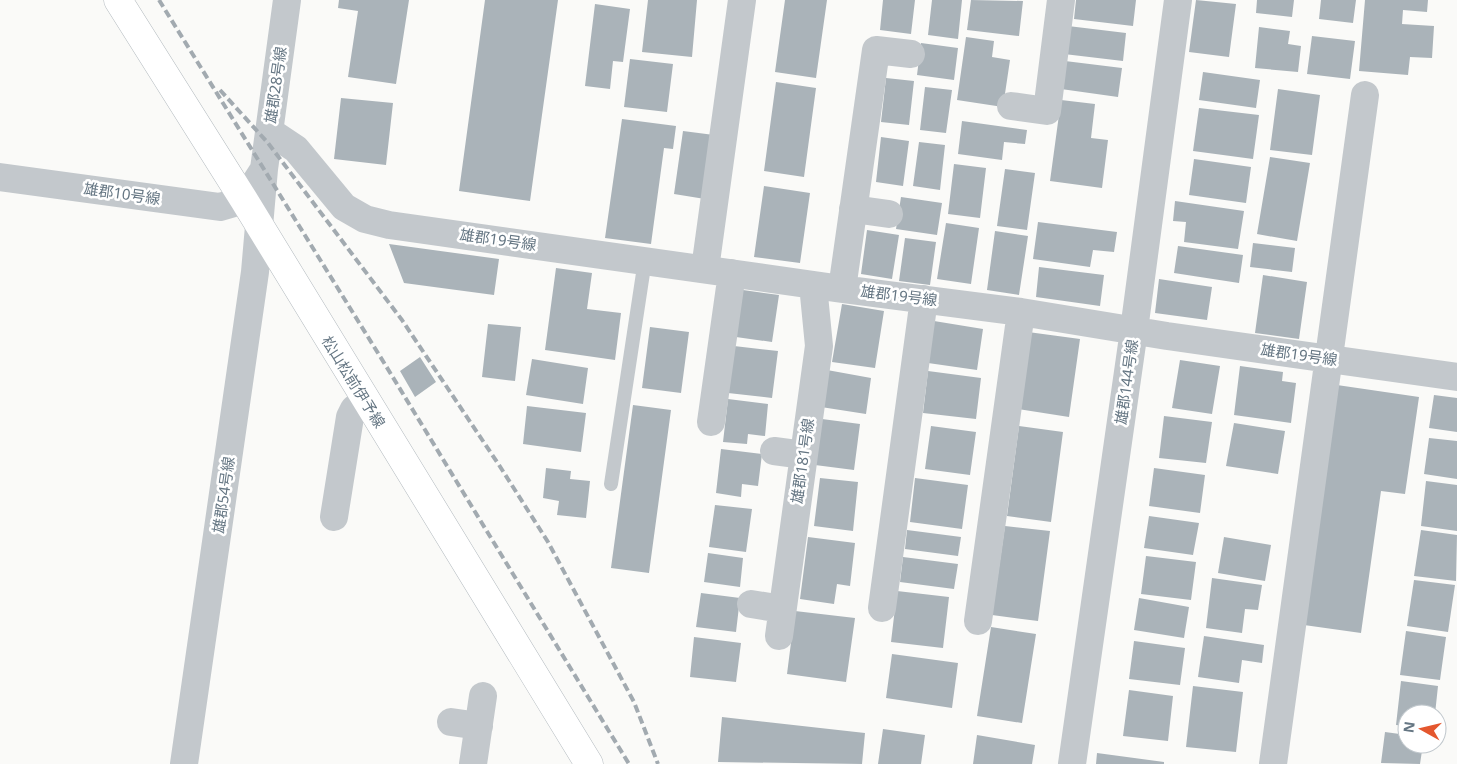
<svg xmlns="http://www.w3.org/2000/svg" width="1457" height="764" viewBox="0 0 1457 764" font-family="'Noto Sans','Noto Sans JP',sans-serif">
<rect width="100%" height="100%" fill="#fafaf8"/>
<path fill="#aab3b9" d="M 339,0 L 409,0 L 396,84 L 348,77 L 358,11 L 338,8 Z
M 485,0 L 558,0 L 530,201 L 459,191 Z
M 648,0 L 697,0 L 692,57 L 642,52 Z
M 785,0 L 827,0 L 816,78 L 775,72 Z
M 883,0 L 915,0 L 911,34 L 880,30 Z
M 932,0 L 962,0 L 958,39 L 928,35 Z
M 971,0 L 1023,1 L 1019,36 L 967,30 Z
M 1076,0 L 1136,0 L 1133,26 L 1074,19 Z
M 1196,0 L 1236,4 L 1229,57 L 1189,52 Z
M 1257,0 L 1294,0 L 1292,17 L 1256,13 Z
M 1321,0 L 1356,0 L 1353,23 L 1319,19 Z
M 1365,0 L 1428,0 L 1427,12 L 1403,10 L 1402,24 L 1434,26 L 1432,58 L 1410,57 L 1408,75 L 1359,71 Z
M 595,4 L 630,9 L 623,62 L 613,61 L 610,89 L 585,86 Z
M 1068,26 L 1126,33 L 1123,61 L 1064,54 Z
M 1259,27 L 1290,31 L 1288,44 L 1301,46 L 1298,72 L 1255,68 Z
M 1312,36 L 1355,41 L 1350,79 L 1307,74 Z
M 966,37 L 994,41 L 992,57 L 1010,60 L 1003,107 L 957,100 Z
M 921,43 L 958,48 L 954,80 L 917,75 Z
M 630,59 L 673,64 L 667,112 L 624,107 Z
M 1065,61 L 1122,68 L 1118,97 L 1061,89 Z
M 1203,72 L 1260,80 L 1256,108 L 1199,100 Z
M 886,78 L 914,81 L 909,125 L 881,122 Z
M 776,82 L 816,88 L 804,177 L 764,171 Z
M 925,87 L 952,90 L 946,133 L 920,130 Z
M 1278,89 L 1320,95 L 1312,155 L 1270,150 Z
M 341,98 L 393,103 L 386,165 L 334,159 Z
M 1061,100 L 1095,104 L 1091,138 L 1108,140 L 1102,188 L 1050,181 Z
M 1199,108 L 1259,115 L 1253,159 L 1193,151 Z
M 622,119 L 676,126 L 673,149 L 664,148 L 651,244 L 605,238 Z
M 962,121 L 1027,130 L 1025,144 L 1004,142 L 1002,160 L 958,154 Z
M 683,131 L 714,135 L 705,199 L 674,194 Z
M 881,137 L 909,141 L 903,186 L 876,182 Z
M 919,142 L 945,145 L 940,190 L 913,186 Z
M 1270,157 L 1310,163 L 1297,241 L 1257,234 Z
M 1194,159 L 1251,167 L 1246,203 L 1189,195 Z
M 954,164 L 986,168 L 980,218 L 948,214 Z
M 1005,169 L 1035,173 L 1027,230 L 997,226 Z
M 764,186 L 810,193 L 800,263 L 754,257 Z
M 901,197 L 942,203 L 937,235 L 896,229 Z
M 1175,201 L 1244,211 L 1238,249 L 1184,242 L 1186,222 L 1173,221 Z
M 1038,222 L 1117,232 L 1114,252 L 1093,250 L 1090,267 L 1033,259 Z
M 946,223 L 979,228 L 971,284 L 937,279 Z
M 867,230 L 899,235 L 892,279 L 861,274 Z
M 995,231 L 1028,236 L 1019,295 L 987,290 Z
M 905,238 L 936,242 L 930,285 L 899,281 Z
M 1253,243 L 1295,248 L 1292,272 L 1250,267 Z
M 389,244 L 499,259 L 494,295 L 404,283 Z
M 1178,246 L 1243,255 L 1239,283 L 1174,273 Z
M 1039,267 L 1104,275 L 1100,306 L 1036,297 Z
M 556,268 L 592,273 L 587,309 L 621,313 L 615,360 L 545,350 Z
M 1263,275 L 1307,282 L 1299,339 L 1255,333 Z
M 1159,279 L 1212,287 L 1207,320 L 1155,313 Z
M 743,290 L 779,295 L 772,342 L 736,337 Z
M 842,304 L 884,311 L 875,368 L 832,362 Z
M 934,321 L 983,329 L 977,370 L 928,363 Z
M 488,324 L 521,327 L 515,381 L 482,377 Z
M 650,327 L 689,332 L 681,393 L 642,388 Z
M 1028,332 L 1080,339 L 1069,417 L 1018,409 Z
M 734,346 L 778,351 L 772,398 L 728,393 Z
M 420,357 L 436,382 L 415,397 L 400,371 Z
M 532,359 L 588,368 L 583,404 L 526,395 Z
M 1180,360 L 1220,366 L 1212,414 L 1172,408 Z
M 1240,366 L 1283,372 L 1282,381 L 1296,383 L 1291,423 L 1234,415 Z
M 827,370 L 871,378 L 866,414 L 821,407 Z
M 928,371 L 981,378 L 976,419 L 923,413 Z
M 1337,385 L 1419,397 L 1405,494 L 1381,491 L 1361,633 L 1304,625 Z
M 1434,395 L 1457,398 L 1457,432 L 1429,428 Z
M 728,399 L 768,404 L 765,436 L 748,434 L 747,444 L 723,442 Z
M 633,405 L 671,410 L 649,573 L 611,568 Z
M 527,406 L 586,413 L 581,452 L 523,444 Z
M 1164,416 L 1212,422 L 1206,463 L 1159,458 Z
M 822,419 L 860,424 L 854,470 L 815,465 Z
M 1234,423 L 1285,431 L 1278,474 L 1226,466 Z
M 931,426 L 976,432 L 970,475 L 925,469 Z
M 1019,426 L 1063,432 L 1051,522 L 1007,516 Z
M 1429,438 L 1457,441 L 1457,479 L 1424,474 Z
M 721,449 L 762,454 L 758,486 L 742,484 L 741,497 L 716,493 Z
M 546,468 L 571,471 L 570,479 L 590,481 L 586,518 L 557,515 L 559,501 L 543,498 Z
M 1154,468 L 1205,475 L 1200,513 L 1149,506 Z
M 820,478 L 858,482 L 853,531 L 814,526 Z
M 915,478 L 968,485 L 962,529 L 910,522 Z
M 1426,481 L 1457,485 L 1457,531 L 1421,526 Z
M 715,505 L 752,509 L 746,552 L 709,547 Z
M 1149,516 L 1199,523 L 1193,555 L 1144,548 Z
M 1005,526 L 1050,531 L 1038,621 L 992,615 Z
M 907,530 L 961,537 L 958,556 L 905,549 Z
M 1421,530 L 1457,535 L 1456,581 L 1414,576 Z
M 808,537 L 855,543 L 850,586 L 837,584 L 834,604 L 800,599 Z
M 1224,537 L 1271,545 L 1265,581 L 1218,573 Z
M 708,553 L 743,558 L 740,587 L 704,582 Z
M 1146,556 L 1196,562 L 1191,600 L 1141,594 Z
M 903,557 L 958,564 L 954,589 L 900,582 Z
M 1212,578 L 1262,585 L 1258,610 L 1245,609 L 1242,633 L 1206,628 Z
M 1414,580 L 1455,585 L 1448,632 L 1407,626 Z
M 897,591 L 949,597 L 943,648 L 891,642 Z
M 701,593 L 740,598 L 736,632 L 696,627 Z
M 1139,598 L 1189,607 L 1184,638 L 1134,630 Z
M 795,611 L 855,618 L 846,682 L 787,674 Z
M 991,627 L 1036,634 L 1022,723 L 977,716 Z
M 1406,631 L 1446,637 L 1440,680 L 1400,675 Z
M 1204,636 L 1264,645 L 1262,663 L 1242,660 L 1239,683 L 1198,677 Z
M 694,637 L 741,643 L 736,682 L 690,677 Z
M 1134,641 L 1185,648 L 1180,685 L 1129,679 Z
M 892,654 L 958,663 L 952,708 L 886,698 Z
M 1401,681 L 1438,686 L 1435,714 L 1407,714 L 1407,726 L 1396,725 Z
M 1193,686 L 1243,692 L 1236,752 L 1186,747 Z
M 1129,690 L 1173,696 L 1168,741 L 1123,736 Z
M 722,717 L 865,733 L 862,764 L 718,762 Z
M 883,729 L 925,735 L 921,764 L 878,764 Z
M 1385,732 L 1407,735 L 1407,744 L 1423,744 L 1420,764 L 1381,763 Z
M 977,735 L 1035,745 L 1032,764 L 973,764 Z
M 1097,753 L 1164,762 L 1164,764 L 1096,764 Z"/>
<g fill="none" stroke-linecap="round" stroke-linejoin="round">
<defs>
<path id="secondary" d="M 118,0 L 244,200 L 589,764"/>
</defs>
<use href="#secondary" stroke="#b3babf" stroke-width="29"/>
<path stroke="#c3c8cc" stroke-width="14" d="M 611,484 L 645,260"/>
<path stroke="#c3c8cc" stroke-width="28" d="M 1011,106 L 1047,111 L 1061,0
M 269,131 L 296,149 L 344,207 L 365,219 L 389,225 L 842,289 L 1021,312 L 1167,336 L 1457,377
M 0,177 L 220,207 L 244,200 L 264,169 L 287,0
M 853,209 L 889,214
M 705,269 L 742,0
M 842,289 L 876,50 L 911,54
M 711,422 L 732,273
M 774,451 L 804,455
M 334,517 L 350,417 L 354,409 L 365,400
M 751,604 L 782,609
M 882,608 L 924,299
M 978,621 L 1021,312
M 779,636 L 819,346 L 813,285
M 451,722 L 479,726
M 184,764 L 255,272 L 264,169
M 473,764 L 483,696
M 1072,764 L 1134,330 L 1178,0
M 1273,764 L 1365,95"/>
<use href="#secondary" stroke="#fff" stroke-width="28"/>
<path stroke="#a2aab0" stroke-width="4" stroke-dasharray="8 4" stroke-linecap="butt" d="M 159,0 L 386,366 L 629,764
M 220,90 L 268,143 L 402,320 L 499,465 L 548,542 L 634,702 L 658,764"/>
</g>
<g text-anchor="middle" stroke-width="5" stroke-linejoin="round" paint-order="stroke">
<g font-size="15" fill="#657683" stroke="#fff">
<text transform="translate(276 85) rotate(-82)" y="5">雄郡28号線</text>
<text transform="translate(122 194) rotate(8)" y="5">雄郡10号線</text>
<text transform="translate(498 240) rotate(8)" y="5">雄郡19号線</text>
<text transform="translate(899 296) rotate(7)" y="5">雄郡19号線</text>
<text transform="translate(1299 355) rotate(8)" y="5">雄郡19号線</text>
<text transform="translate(353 382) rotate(58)" y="5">松山松前伊予線</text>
<text transform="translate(1127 382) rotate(-82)" y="5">雄郡144号線</text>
<text transform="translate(803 461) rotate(-82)" y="5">雄郡181号線</text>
<text transform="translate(224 495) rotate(-82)" y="5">雄郡54号線</text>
</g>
</g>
<g transform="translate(1422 729) rotate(278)"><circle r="24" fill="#ffffff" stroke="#c1c8cd"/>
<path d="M0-4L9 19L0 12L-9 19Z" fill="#e4572e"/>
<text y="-8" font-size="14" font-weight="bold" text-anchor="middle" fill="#657683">N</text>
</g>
</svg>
